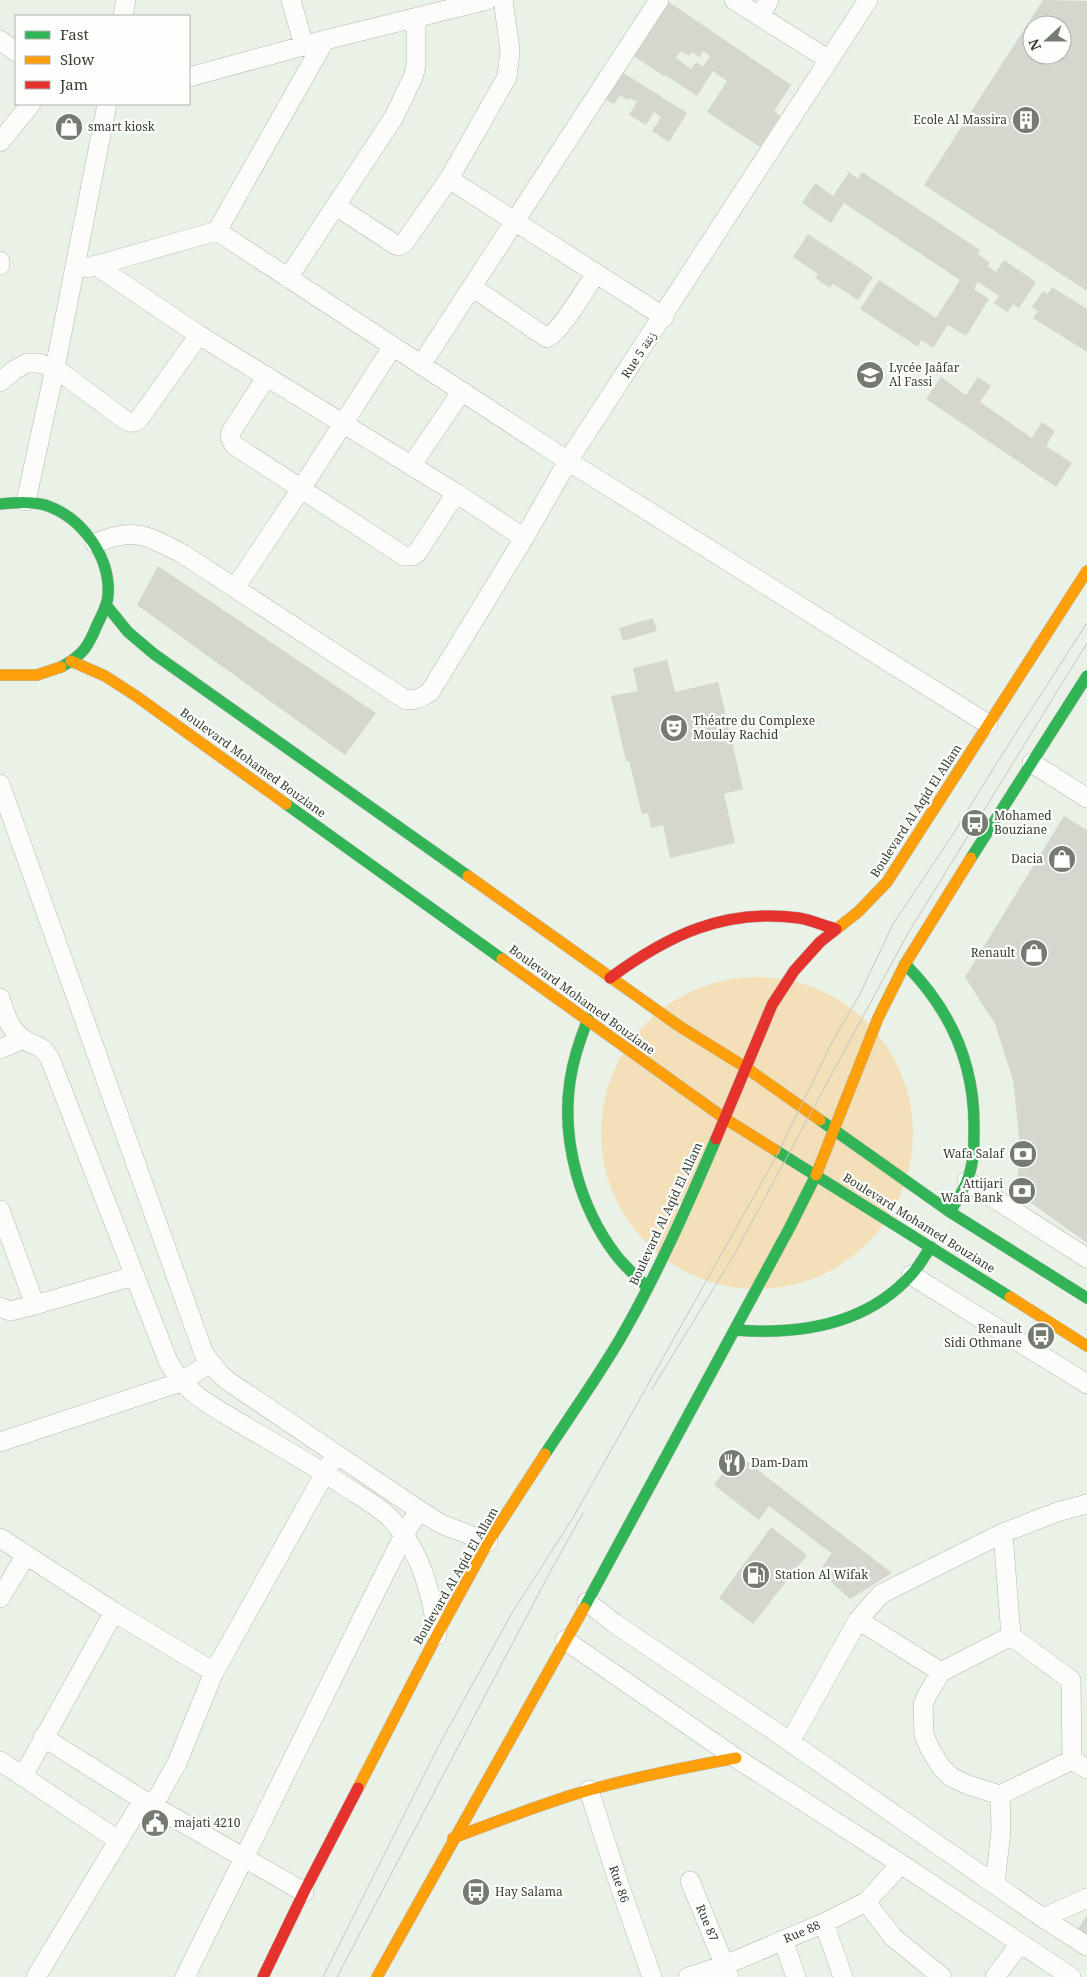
<svg xmlns="http://www.w3.org/2000/svg" width="1087" height="1977" viewBox="0 0 1087 1977" font-family="'Noto Serif','Noto Naskh Arabic',serif">
<rect width="100%" height="100%" fill="#eaf1e6"/>
<path fill="#f3dfb8" d="M601 1133a156 156 0 1 1 312 0a156 156 0 1 1-312 0Z"/>
<path fill="#d5d7ce" fill-rule="evenodd" d="M 1043,0 L 1087,1 L 1087,291 L 924,185 ZM 1032,25 L 1062,25 L 1062,55 L 1032,55 Z
M 669,2 L 791,85 L 774,111 L 780,116 L 760,147 L 707,112 L 727,81 L 713,71 L 697,96 L 665,75 L 664,76 L 633,56 ZM 681,51 L 689,56 L 692,52 L 699,57 L 703,51 L 710,56 L 703,67 L 696,62 L 691,69 L 676,58 Z
M 622,72 L 687,113 L 669,142 L 652,131 L 661,117 L 654,112 L 646,125 L 629,115 L 637,102 L 630,98 L 628,100 L 620,95 L 614,104 L 605,99 Z
M 849,172 L 858,179 L 862,172 L 980,250 L 978,254 L 990,263 L 988,267 L 996,272 L 1004,260 L 1036,282 L 1019,308 L 1013,304 L 1007,312 L 994,303 L 999,296 L 978,282 L 974,289 L 989,299 L 966,336 L 948,325 L 933,348 L 921,340 L 918,347 L 860,309 L 879,280 L 936,318 L 960,280 L 844,203 L 831,223 L 802,203 L 815,183 L 833,196 Z
M 808,234 L 873,277 L 858,300 L 833,284 L 830,288 L 815,278 L 818,274 L 793,257 Z
M 1052,287 L 1087,309 L 1087,352 L 1033,318 L 1038,311 L 1032,307 L 1043,291 L 1048,294 Z
M 941,377 L 966,395 L 978,377 L 991,386 L 980,402 L 1032,438 L 1042,422 L 1055,431 L 1046,446 L 1072,463 L 1056,487 L 926,399 Z
M 158,566 L 376,713 L 345,755 L 137,605 Z
M 653,618 L 657,631 L 623,641 L 619,628 Z
M 667,660 L 675,692 L 718,682 L 743,789 L 724,794 L 735,843 L 670,858 L 663,825 L 651,828 L 648,813 L 642,814 L 629,761 L 626,761 L 611,696 L 638,691 L 633,668 Z
M 1064,816 L 1087,830 L 1087,1243 L 1017,1193 L 1020,1145 L 1013,1080 L 995,1024 L 965,977 Z
M 744,1459 L 759,1471 L 892,1573 L 850,1599 L 819,1571 L 834,1550 L 831,1553 L 769,1506 L 759,1520 L 714,1485 L 725,1470 L 732,1476 Z
M 771,1527 L 807,1555 L 753,1624 L 719,1598 Z
M 1087,1915 L 1087,1939 L 1076,1932 Z"/>
<g fill="none" stroke-linecap="round" stroke-linejoin="round">
<defs>
<path id="street" d="M 291,0 L 304,46
M 734,0 L 829,60
M 123,16 L 126,0
M 760,16 L 769,0
M 0,40 L 16,52
M 189,77 L 325,40 L 487,0
M 0,142 L 31,104
M 449,179 L 664,317
M 336,206 L 396,245 L 399,246 L 404,243 L 449,179 L 507,77 L 510,50 L 503,0
M 217,231 L 568,461 L 988,724
M 0,261 L 0,265
M 95,265 L 199,335 L 456,493 L 524,538
M 87,268 L 217,231 L 325,40
M 288,278 L 394,117 L 413,77 L 416,66 L 416,18
M 472,287 L 547,338 C 561,331 586,288 596,273
M 421,365 L 659,0
M 267,376 L 231,432 L 230,437 L 234,445 L 404,556 L 413,556 L 417,553 L 456,493
M 0,382 L 14,370 L 27,363 L 38,363 L 55,368 L 121,417 C 128,422 132,425 139,419 L 199,335
M 411,466 L 462,391
M 26,501 L 55,368 L 107,104
M 95,543 C 136,527 145,535 183,554 L 406,700 C 416,700 422,698 430,692 L 524,538 L 568,461 L 868,0
M 235,588 L 301,489 L 393,346
M 1032,763 L 1087,798
M 0,784 L 204,1354 L 219,1373 L 228,1381 L 419,1510 L 441,1524 L 488,1542
M 0,998 C 5,1013 9,1029 23,1039 C 37,1048 40,1042 50,1059 L 168,1361 C 185,1393 209,1404 238,1422 C 274,1443 311,1464 346,1487 C 361,1497 379,1506 392,1520 C 421,1552 432,1593 437,1635
M 0,1049 L 24,1039
M 967,1181 L 1087,1258
M 0,1210 L 35,1305 L 134,1276
M 911,1275 L 1087,1384
M 0,1307 L 10,1311 L 35,1305
M 0,1442 L 181,1382 L 210,1363
M 1003,1533 L 1011,1636 L 1071,1680
M 0,1538 L 114,1612 L 214,1672
M 0,1598 L 26,1555
M 587,1602 L 614,1623 L 770,1728 L 1043,1918 L 1087,1946
M 858,1620 L 941,1672
M 1011,1636 L 941,1672 L 927,1695 L 923,1705 L 924,1735 L 930,1749 L 941,1767 L 951,1777 L 968,1785 L 1000,1795 L 1072,1760
M 565,1640 L 736,1758 L 901,1864 L 1071,1977
M 1071,1680 L 1072,1760 L 1087,1769
M 43,1737 L 143,1800 L 304,1892
M 790,1742 L 858,1620 L 881,1594 L 1003,1533 L 1057,1512 L 1087,1504
M 0,1761 L 119,1841
M 23,1776 L 114,1612
M 589,1790 L 620,1887 L 652,1977
M 153,1806 L 177,1763 L 214,1672 L 330,1464
M 690,1881 L 729,1976
M 995,1884 L 1001,1831 L 1000,1795
M 866,1902 L 893,1937 L 942,1977
M 1043,1918 L 1087,1898
M 824,1923 L 843,1977
M 783,1940 L 796,1977
M 36,1977 L 143,1800
M 185,1977 L 364,1615 L 404,1535 L 419,1510
M 688,1977 L 725,1965 L 824,1923 L 866,1902 L 901,1864
M 995,1977 L 1020,1944"/>
<path id="fast" d="M 0,504 C 15,502 30,501 45,505 C 82,517 111,557 108,596 C 107,607 101,616 97,625 C 88,647 83,655 61,667
M 106,605 L 128,632 L 154,654 L 468,876
M 286,804 L 502,959
M 971,858 L 1087,676
M 905,964 C 950,1009 975,1064 974,1129 C 974,1146 974,1162 968,1178 C 964,1191 956,1201 950,1212
M 588,1019 C 580,1039 573,1060 570,1081 C 561,1140 580,1208 616,1255 C 625,1267 637,1277 648,1288
M 820,1120 L 950,1212 L 1087,1298
M 775,1150 L 1010,1297
M 735,1330 C 799,1335 866,1325 911,1275 C 919,1267 924,1256 931,1247
M 545,1454 C 570,1416 597,1378 620,1339 C 657,1275 687,1207 716,1139
M 584,1608 L 790,1227 L 816,1175"/>
<path id="slow" d="M 71,661 L 105,676 L 136,696 L 286,804
M 0,675 L 37,675 L 61,667
M 468,876 L 679,1026 L 745,1067 L 820,1120
M 834,931 L 858,912 L 887,882 L 1087,571
M 502,959 L 724,1118 L 775,1150
M 816,1175 L 878,1018 L 905,964 L 971,858
M 1010,1297 L 1087,1346
M 358,1788 L 437,1635 L 488,1542 L 545,1454
M 453,1838 C 492,1823 532,1808 572,1795 C 625,1779 681,1768 736,1758
M 377,1977 L 584,1608"/>
<path id="jam" d="M 610,978 C 668,935 725,908 799,918 C 812,920 824,926 836,929
M 716,1139 L 772,1005 L 794,971 L 820,942 L 834,931
M 263,1977 L 304,1892 L 358,1788"/>
</defs>
<use href="#street" stroke="#b4b9b1" stroke-width="20"/>
<use href="#fast" stroke="#b4b9b1" stroke-width="12"/>
<use href="#slow" stroke="#b4b9b1" stroke-width="12"/>
<use href="#jam" stroke="#b4b9b1" stroke-width="12"/>
<use href="#street" stroke="#fcfdfb" stroke-width="19"/>
<use href="#fast" stroke="#30b455" stroke-width="11"/>
<use href="#slow" stroke="#ff9f0a" stroke-width="11"/>
<use href="#jam" stroke="#e5322d" stroke-width="11"/>
<path stroke="#c4c6c3" stroke-width="1" d="M 652,1389 L 734,1255 L 907,935 L 1087,643
M 323,1977 L 439,1745 L 512,1613 L 574,1516 L 776,1157 L 833,1040 L 859,996 L 893,924 L 955,831 L 996,764 L 1087,623
M 337,1977 L 549,1574 L 583,1513"/>
</g>
<defs>
<symbol id="building-disc" viewBox="-11 -11 22 22"><circle r="9.5" fill="#767b72" stroke="#fcfffb"/><path d="M-4-6H4V6H1V3H-1V6H-4ZM-2.5-4.3h1.7v1.8h-1.7ZM.8-4.3h1.7v1.8H.8ZM-2.5-1h1.7V.8h-1.7ZM.8-1h1.7V.8H.8Z" fill="#fff"/></symbol>
<symbol id="shop-disc" viewBox="-11 -11 22 22"><circle r="9.5" fill="#767b72" stroke="#fcfffb"/><path d="M-5-2.5h2.3a2.7 3.5 0 0 1 5.4 0H5L5.5 6h-11ZM-1.5-2.5h3a1.5 2.3 0 0 0-3 0Z" fill="#fff"/></symbol>
<symbol id="school-disc" viewBox="-11 -11 22 22"><circle r="9.5" fill="#767b72" stroke="#fcfffb"/><path d="M0-5L7-2L0 1L-7-2ZM-4 1L0 2.5L4 1V4Q0 6-4 4Z" fill="#fff"/></symbol>
<symbol id="theatre-disc" viewBox="-11 -11 22 22"><circle r="9.5" fill="#767b72" stroke="#fcfffb"/><path d="M-5-5.5Q0-4 5-5.5V0Q5 5 0 6Q-5 5-5 0ZM-3.3-2.5H-1v1.5H-3.3ZM1-2.5H3.3v1.5H1ZM-2.8 1Q0 5.5 2.8 1Z" fill="#fff"/></symbol>
<symbol id="bus-disc" viewBox="-11 -11 22 22"><circle r="9.5" fill="#767b72" stroke="#fcfffb"/><path d="M-5-6H5V4H4V6H2V4H-2V6H-4V4H-5ZM-3.5-4V0h7V-4ZM-3.5 1.2v1.5H-2V1.2ZM2 1.2v1.5H3.5V1.2Z" fill="#fff"/></symbol>
<symbol id="bank-disc" viewBox="-11 -11 22 22"><circle r="9.5" fill="#767b72" stroke="#fcfffb"/><path d="M-6-4H6V4H-6ZM0-2.3a2.3 2.3 0 1 0 0 4.6a2.3 2.3 0 1 0 0-4.6Z" fill="#fff"/></symbol>
<symbol id="restaurant-disc" viewBox="-11 -11 22 22"><circle r="9.5" fill="#767b72" stroke="#fcfffb"/><path d="M-5-6h1v4h1v-4h1v4h1v-4h1v5L-1.5 .5V6h-2V.5L-5-1ZM5-6V6H3V1.5H1.5Q1.5-4 5-6Z" fill="#fff"/></symbol>
<symbol id="fuel-disc" viewBox="-11 -11 22 22"><circle r="9.5" fill="#767b72" stroke="#fcfffb"/><path d="M-5.5-6h7V0h2V4h1.3V-2.5L3-4.5l.8-.8L6-3V5H2.5V1h-1V6h-7ZM-4.2-4.7v3.2H.2V-4.7Z" fill="#fff"/></symbol>
<symbol id="civic-disc" viewBox="-11 -11 22 22"><circle r="9.5" fill="#767b72" stroke="#fcfffb"/><path d="M-.6-6.5H3V-4.5H.6V-3L4-1V1h2V6H-6V1h2V-1L-.6-3ZM-1.2 2.5V6h2.4V2.5Z" fill="#fff"/></symbol>
</defs>
<g fill-rule="evenodd">
<use href="#building-disc" x="1010" y="104" width="32" height="32"/>
<use href="#shop-disc" x="53" y="111" width="32" height="32"/>
<use href="#school-disc" x="854" y="359" width="32" height="32"/>
<use href="#theatre-disc" x="658" y="712" width="32" height="32"/>
<use href="#bus-disc" x="959" y="807" width="32" height="32"/>
<use href="#shop-disc" x="1046" y="843" width="32" height="32"/>
<use href="#shop-disc" x="1018" y="937" width="32" height="32"/>
<use href="#bank-disc" x="1007" y="1138" width="32" height="32"/>
<use href="#bank-disc" x="1006" y="1175" width="32" height="32"/>
<use href="#bus-disc" x="1025" y="1320" width="32" height="32"/>
<use href="#restaurant-disc" x="716" y="1447" width="32" height="32"/>
<use href="#fuel-disc" x="740" y="1559" width="32" height="32"/>
<use href="#civic-disc" x="139" y="1807" width="32" height="32"/>
<use href="#bus-disc" x="460" y="1876" width="32" height="32"/>
</g>
<g text-anchor="middle" stroke-width="4.5" stroke-linejoin="round" paint-order="stroke">
<g font-size="12" fill="#383c34" stroke="#fcfffb" text-anchor="start">
<text x="1007" y="124" text-anchor="end">Ecole Al Massira</text>
<text x="88" y="131">smart kiosk</text>
<text x="889" y="372">Lycée Jaâfar<tspan x="889" dy="14">Al Fassi</tspan></text>
<text x="693" y="725">Théatre du Complexe<tspan x="693" dy="14">Moulay Rachid</tspan></text>
<text x="994" y="820">Mohamed<tspan x="994" dy="14">Bouziane</tspan></text>
<text x="1043" y="863" text-anchor="end">Dacia</text>
<text x="1015" y="957" text-anchor="end">Renault</text>
<text x="1004" y="1158" text-anchor="end">Wafa Salaf</text>
<text x="1003" y="1188" text-anchor="end">Attijari<tspan x="1003" dy="14">Wafa Bank</tspan></text>
<text x="1022" y="1333" text-anchor="end">Renault<tspan x="1022" dy="14">Sidi Othmane</tspan></text>
<text x="751" y="1467">Dam-Dam</text>
<text x="775" y="1579">Station Al Wifak</text>
<text x="174" y="1827">majati 4210</text>
<text x="495" y="1896">Hay Salama</text>
</g>
<g font-size="12" fill="#383c34" stroke="#fcfffb">
<text transform="translate(639 355) rotate(-57)" y="4">Rue 5 زنقة</text>
<text transform="translate(253 763) rotate(36)" y="4">Boulevard Mohamed Bouziane</text>
<text transform="translate(916 811) rotate(-57)" y="4">Boulevard Al Aqid El Allam</text>
<text transform="translate(582 1000) rotate(36)" y="4">Boulevard Mohamed Bouziane</text>
<text transform="translate(666 1214) rotate(-65)" y="4">Boulevard Al Aqid El Allam</text>
<text transform="translate(919 1223) rotate(32)" y="4">Boulevard Mohamed Bouziane</text>
<text transform="translate(456 1576) rotate(-60)" y="4">Boulevard Al Aqid El Allam</text>
<text transform="translate(619 1884) rotate(71)" y="4">Rue 86</text>
<text transform="translate(707 1923) rotate(67)" y="4">Rue 87</text>
<text transform="translate(802 1932) rotate(-23)" y="4">Rue 88</text>
</g>
</g>
<rect x="15" y="15" width="175" height="90" fill="#fcfffb" stroke="#aeb1ab"/>
<rect x="25" y="31" width="25" height="8" fill="#30b455" stroke="#aeb1ab"/>
<text x="60" y="40" font-size="15" fill="#383c34">Fast</text>
<rect x="25" y="56" width="25" height="8" fill="#ff9f0a" stroke="#aeb1ab"/>
<text x="60" y="65" font-size="15" fill="#383c34">Slow</text>
<rect x="25" y="81" width="25" height="8" fill="#e5322d" stroke="#aeb1ab"/>
<text x="60" y="90" font-size="15" fill="#383c34">Jam</text>
<g transform="translate(1047 40) rotate(249)"><circle r="24" fill="#fcfffb" stroke="#aeb1ab"/>
<path d="M0-4L9 19L0 12L-9 19Z" fill="#767b72"/>
<text y="-8" font-size="14" font-weight="bold" text-anchor="middle" fill="#383c34">N</text>
</g>
</svg>
